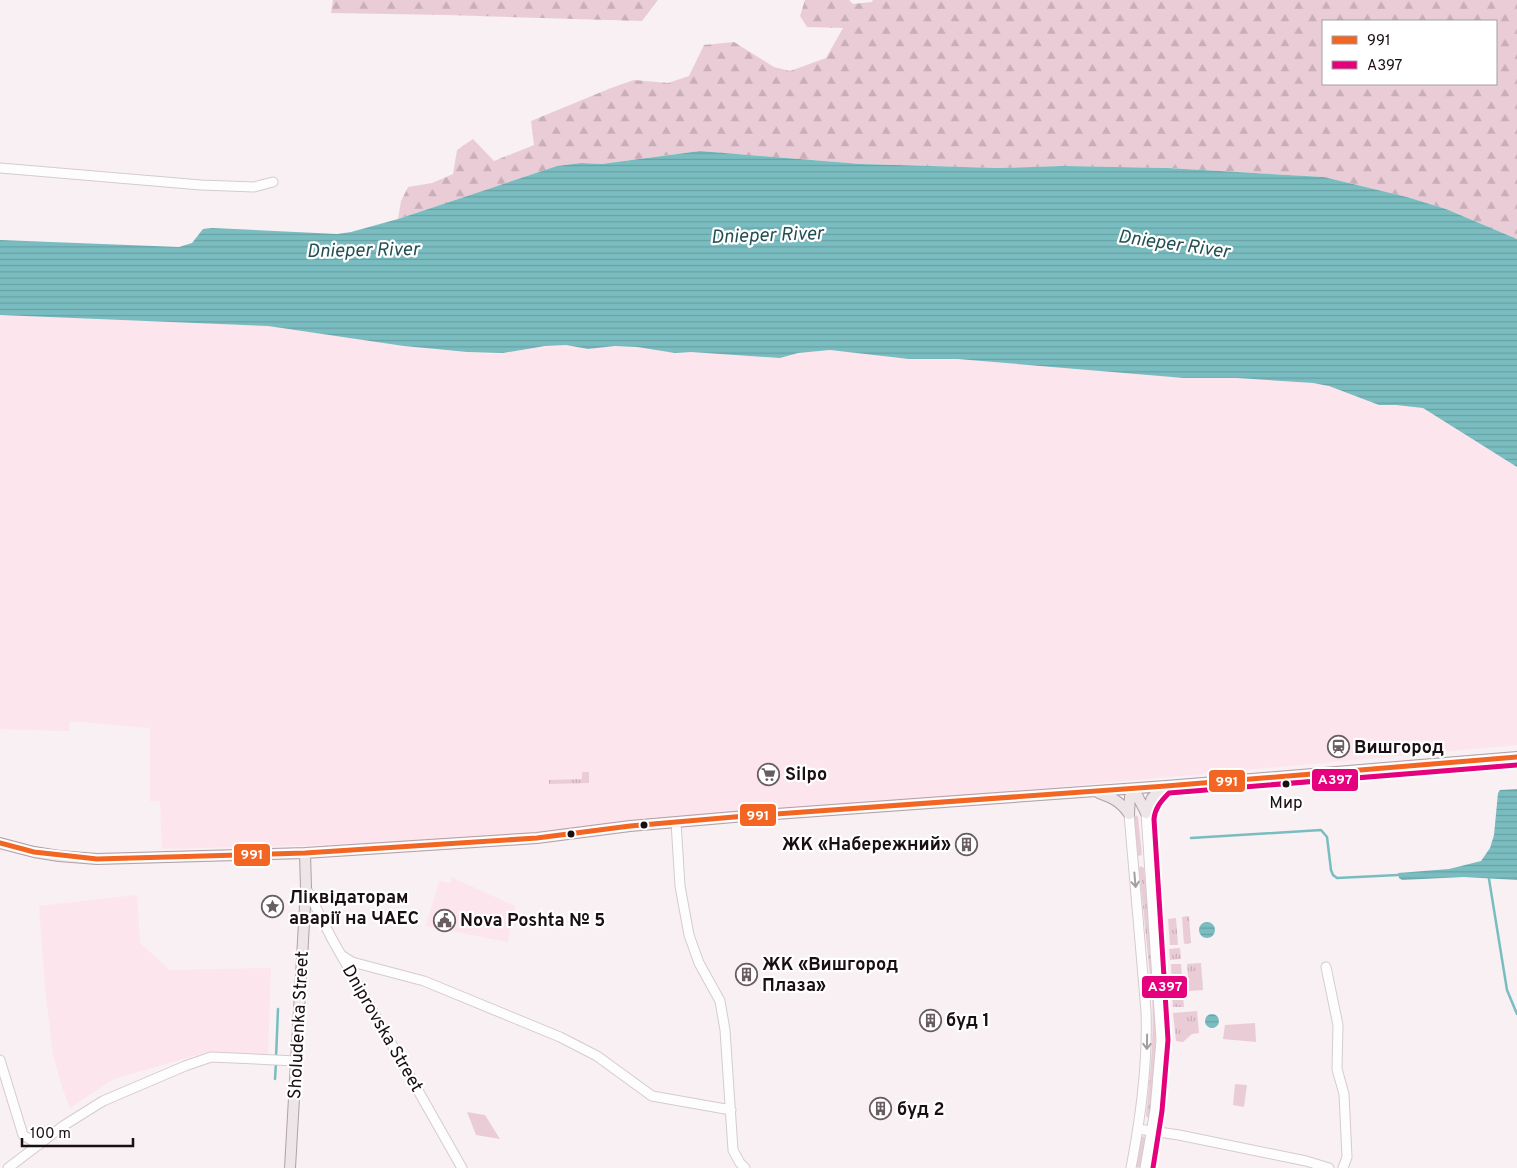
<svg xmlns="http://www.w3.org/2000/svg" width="1517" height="1168" viewBox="0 0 1517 1168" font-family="Overpass,sans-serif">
<defs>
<pattern id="grass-tufts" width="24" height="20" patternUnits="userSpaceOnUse" patternTransform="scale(1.25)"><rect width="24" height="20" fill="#eaccd7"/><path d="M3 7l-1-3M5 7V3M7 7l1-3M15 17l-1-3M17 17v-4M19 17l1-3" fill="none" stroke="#c8aeb8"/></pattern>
<pattern id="forest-firs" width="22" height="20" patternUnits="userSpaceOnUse" patternTransform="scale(1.25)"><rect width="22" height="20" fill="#eaccd7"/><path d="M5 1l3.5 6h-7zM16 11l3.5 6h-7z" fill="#c8aeb8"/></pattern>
<pattern id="water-rules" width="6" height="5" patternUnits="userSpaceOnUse" patternTransform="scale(1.25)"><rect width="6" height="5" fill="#79bdc0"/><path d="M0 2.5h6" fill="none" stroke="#68a1a4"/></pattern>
</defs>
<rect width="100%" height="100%" fill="#f8f0f3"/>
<path fill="#fce5ed" d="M 0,315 L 268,326 L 436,350 L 489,354 L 503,353 L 535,347 L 566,345 L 588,349 L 615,346 L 637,347 L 675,353 L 691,352 L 780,358 L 798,353 L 830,350 L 874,354 L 892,358 L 958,359 L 1184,378 L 1237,378 L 1313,383 L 1329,386 L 1379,405 L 1395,405 L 1423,408 L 1517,467 L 1517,745 L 722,818 L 437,842 L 162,849 L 160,801 L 150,801 L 150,728 L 70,721 L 69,731 L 0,729 Z
M 451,877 L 515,906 L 508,942 L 426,926 L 439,881 L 451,883 Z
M 137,895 L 140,943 L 170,970 L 271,968 L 268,1055 L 207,1052 L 114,1079 L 70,1108 L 62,1087 L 53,1054 L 45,988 L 39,906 Z"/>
<path fill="url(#grass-tufts)" d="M 582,772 L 589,772 L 589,783 L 549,784 L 549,780 L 582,779 Z
M 1136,815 L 1138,817 L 1142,855 L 1138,856 L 1134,818 Z
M 1141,866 L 1144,868 L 1154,976 L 1150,976 L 1139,868 Z
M 1189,916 L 1191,943 L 1184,944 L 1182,917 Z
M 1176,918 L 1178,945 L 1170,945 L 1168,919 Z
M 1180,948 L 1181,959 L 1170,960 L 1169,949 Z
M 1201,963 L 1203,990 L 1189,991 L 1187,964 Z
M 1171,964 L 1181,964 L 1183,991 L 1172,991 Z
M 1151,980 L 1154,980 C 1158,1026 1155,1070 1150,1116 L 1148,1118 L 1146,1116 C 1151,1070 1155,1026 1151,980 Z
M 1172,996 L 1183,996 L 1184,1007 L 1173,1007 Z
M 1197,1011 L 1199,1033 L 1192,1034 L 1183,1042 L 1176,1041 L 1173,1013 Z
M 1144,1136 L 1146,1139 L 1140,1168 L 1136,1167 L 1141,1138 Z"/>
<path fill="url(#forest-firs)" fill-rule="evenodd" d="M 333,0 L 658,0 L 642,21 L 447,15 L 331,13 Z
M 805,0 L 849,0 L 853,4 L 872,2 L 873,0 L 1517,0 L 1517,239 L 1446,209 L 1407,197 L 1324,177 L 1168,168 L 1063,166 L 998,168 L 861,164 L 700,151 L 600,164 L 581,163 L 557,166 L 398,219 L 401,201 L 408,187 L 432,183 L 453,174 L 457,150 L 473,139 L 494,161 L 534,145 L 531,121 L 611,88 L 634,80 L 668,83 L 689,76 L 704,45 L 734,42 L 774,67 L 790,71 L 826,58 L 843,28 L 807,27 L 800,16 ZM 1323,21 L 1496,21 L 1496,84 L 1323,84 Z"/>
<path fill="#eaccd7" d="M 1255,1023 L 1256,1042 L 1223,1039 L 1225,1025 Z
M 1235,1084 L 1247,1085 L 1244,1107 L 1233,1105 Z
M 467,1112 L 485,1115 L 500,1139 L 476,1135 Z"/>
<path fill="url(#water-rules)" d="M 700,151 L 861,164 L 998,168 L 1063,166 L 1168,168 L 1324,177 L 1407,197 L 1446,209 L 1517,239 L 1517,467 L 1423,408 L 1396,405 L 1379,405 L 1329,386 L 1313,383 L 1237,378 L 1184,378 L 958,359 L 909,359 L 830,350 L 798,353 L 780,358 L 691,352 L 675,353 L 637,347 L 615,346 L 588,349 L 566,345 L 545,346 L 503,353 L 467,352 L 404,346 L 268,326 L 0,315 L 0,240 L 179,247 L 192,243 L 203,229 L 212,228 L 337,234 L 351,232 L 398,219 L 557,166 L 581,163 L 601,164 Z
M 1517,789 L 1517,880 L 1464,877 L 1402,880 L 1399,878 L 1398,873 L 1449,869 L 1481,861 L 1490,848 L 1494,835 L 1498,793 L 1500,790 Z
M1199 930a8 8 0 1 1 16 0a8 8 0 1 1-16 0Z
M1205 1021a7 7 0 1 1 14 0a7 7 0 1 1-14 0Z"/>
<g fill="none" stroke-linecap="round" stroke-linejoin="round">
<path stroke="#79bdc0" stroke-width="2.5" d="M 1191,838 L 1321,830 L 1327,837 L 1331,870 L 1333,875 L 1337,878 L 1398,875
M 1489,879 L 1507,990 L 1517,1014
M 276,1058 L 278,1009
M 275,1079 L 276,1063"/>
<defs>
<path id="minor" d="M 0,168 L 201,185 L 254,187 L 273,182
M 1129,814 L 1146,1011 C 1148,1064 1141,1116 1131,1168
M 676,822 L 680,886 L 689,935 L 699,963 L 720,1001 L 725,1030 L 733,1150 L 740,1163 L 745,1168
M 306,888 L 332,939 L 462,1168
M 341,955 L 352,962 L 424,981 L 560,1037 L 597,1056 L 652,1096 L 731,1110
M 1326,967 L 1338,1025 L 1337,1069 L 1344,1094 L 1347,1157 L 1343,1168
M 0,1060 L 23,1135 L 39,1145
M 1138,1129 L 1179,1135 L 1306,1161 L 1329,1168
M 8,1168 L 63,1126 L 103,1101 L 185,1066 L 211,1057 L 296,1061
M 1145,1168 L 1155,1110 L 1161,1040 L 1146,813"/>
<path id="major" d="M 1134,789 L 1146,813
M 1099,793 C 1113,798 1121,802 1129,814
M 1146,813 L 1152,798 L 1166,786
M 1129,814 L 1130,797 L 1134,789
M 0,843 L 34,852 L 59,856 L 97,859 L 305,853 L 537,838 L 630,826 L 734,817 L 1166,786 L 1517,757
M 290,1168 L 306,888 L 305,853"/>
</defs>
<use href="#minor" stroke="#d5cbcf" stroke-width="11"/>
<use href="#major" stroke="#b2a0a8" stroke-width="12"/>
<use href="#minor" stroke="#fefdfd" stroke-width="9"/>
<use href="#major" stroke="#ede5e8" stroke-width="10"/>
<defs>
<path id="bus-1" d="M 0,843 L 34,852 L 97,859 L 305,853 L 537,838 L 630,826 L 734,817 L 1166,786 L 1517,757"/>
<path id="bus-2" d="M 1153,1168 L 1162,1111 L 1168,1040 L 1154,819 C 1155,808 1161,801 1169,793 L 1517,765"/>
</defs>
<use href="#bus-1" stroke="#fff" stroke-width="9"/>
<use href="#bus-2" stroke="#fff" stroke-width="9"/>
<use href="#bus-1" stroke="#f26522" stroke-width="5"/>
<use href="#bus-2" stroke="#e5007d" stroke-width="5"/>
</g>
<defs><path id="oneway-shaft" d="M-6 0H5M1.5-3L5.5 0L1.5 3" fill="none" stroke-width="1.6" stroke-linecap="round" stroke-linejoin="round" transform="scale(1.25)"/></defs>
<g stroke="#a39e9f">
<use href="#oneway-shaft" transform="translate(1135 880) rotate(85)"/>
<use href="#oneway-shaft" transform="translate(1147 1042) rotate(91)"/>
</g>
<defs>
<symbol id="station-ring" viewBox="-11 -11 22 22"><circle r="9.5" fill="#fff" stroke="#685e61" stroke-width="1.5"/><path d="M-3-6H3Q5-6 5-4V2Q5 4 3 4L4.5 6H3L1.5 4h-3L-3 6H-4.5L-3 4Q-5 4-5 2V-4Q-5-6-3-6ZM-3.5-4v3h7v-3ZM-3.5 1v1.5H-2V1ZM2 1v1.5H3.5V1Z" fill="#685e61"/></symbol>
<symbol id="supermarket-ring" viewBox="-11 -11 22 22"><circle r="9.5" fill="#fff" stroke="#685e61" stroke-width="1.5"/><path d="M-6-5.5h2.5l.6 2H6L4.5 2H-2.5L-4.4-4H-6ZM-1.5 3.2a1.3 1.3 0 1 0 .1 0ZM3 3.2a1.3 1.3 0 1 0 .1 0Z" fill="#685e61"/></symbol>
<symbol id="building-ring" viewBox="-11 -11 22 22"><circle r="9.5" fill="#fff" stroke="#685e61" stroke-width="1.5"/><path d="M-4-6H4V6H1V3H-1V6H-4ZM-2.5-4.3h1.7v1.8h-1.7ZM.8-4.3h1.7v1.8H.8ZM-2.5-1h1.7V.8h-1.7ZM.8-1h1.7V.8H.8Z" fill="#685e61"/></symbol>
<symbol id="sight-ring" viewBox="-11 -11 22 22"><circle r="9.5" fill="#fff" stroke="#685e61" stroke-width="1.5"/><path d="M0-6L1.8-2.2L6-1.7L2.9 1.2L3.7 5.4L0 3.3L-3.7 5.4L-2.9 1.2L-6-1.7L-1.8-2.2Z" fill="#685e61"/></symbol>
<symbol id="civic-ring" viewBox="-11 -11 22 22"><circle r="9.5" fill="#fff" stroke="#685e61" stroke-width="1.5"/><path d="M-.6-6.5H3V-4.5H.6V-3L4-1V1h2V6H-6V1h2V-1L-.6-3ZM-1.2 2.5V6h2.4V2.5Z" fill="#685e61"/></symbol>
</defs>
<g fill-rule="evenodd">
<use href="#station-ring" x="1326" y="734" width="25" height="25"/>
<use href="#supermarket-ring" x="756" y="762" width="25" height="25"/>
<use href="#building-ring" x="954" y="832" width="25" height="25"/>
<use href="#sight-ring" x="260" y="894" width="25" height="25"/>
<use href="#civic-ring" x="432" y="908" width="25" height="25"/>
<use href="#building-ring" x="734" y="962" width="25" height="25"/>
<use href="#building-ring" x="918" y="1008" width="25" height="25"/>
<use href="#building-ring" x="868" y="1096" width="25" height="25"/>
</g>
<g fill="#1a0f13" stroke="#fff" stroke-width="2">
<circle cx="1286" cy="784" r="4.5"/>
<circle cx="644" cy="825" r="4.5"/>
<circle cx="571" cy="834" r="4.5"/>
</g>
<g text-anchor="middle" stroke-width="4.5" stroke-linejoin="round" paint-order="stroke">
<g font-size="17" fill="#1a0f13" stroke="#fff">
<text x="1286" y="808">Мир</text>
</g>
<g font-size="18" font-weight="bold" fill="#1a0f13" stroke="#fff" text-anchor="start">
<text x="1354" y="753">Вишгород</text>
<text x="785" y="780">Silpo</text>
<text x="951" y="850" text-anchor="end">ЖК «Набережний»</text>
<text x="289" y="903">Ліквідаторам<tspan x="289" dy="21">аварії на ЧАЕС</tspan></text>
<text x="460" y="926">Nova Poshta № 5</text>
<text x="762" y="970">ЖК «Вишгород<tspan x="762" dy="21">Плаза»</tspan></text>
<text x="946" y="1026">буд 1</text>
<text x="897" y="1115">буд 2</text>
</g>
<g font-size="18" fill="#1a0f13" stroke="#fff">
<text transform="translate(298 1025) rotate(-87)" y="6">Sholudenka Street</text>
<text transform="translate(383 1028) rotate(60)" y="6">Dniprovska Street</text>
</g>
<g font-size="19" font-style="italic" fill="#245051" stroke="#fff">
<text transform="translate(767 234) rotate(-2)" y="7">Dnieper River</text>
<text transform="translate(1174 243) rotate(8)" y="7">Dnieper River</text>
<text transform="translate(363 249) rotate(-1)" y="7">Dnieper River</text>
</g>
</g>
<g stroke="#fff" stroke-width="2">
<rect x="1311" y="768" width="48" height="24" rx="5" fill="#e5007d"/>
<rect x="1208" y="769" width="38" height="24" rx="5" fill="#f26522"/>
<rect x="739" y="803" width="38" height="24" rx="5" fill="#f26522"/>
<rect x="233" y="843" width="38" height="24" rx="5" fill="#f26522"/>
<rect x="1141" y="975" width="47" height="24" rx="5" fill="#e5007d"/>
</g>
<g font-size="14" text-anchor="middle" font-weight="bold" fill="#fff">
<text x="1335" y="784">А397</text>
<text x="1227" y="786">991</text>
<text x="758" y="820">991</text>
<text x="252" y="859">991</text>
<text x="1165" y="991">А397</text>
</g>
<rect x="1322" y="20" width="175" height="65" fill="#ffffff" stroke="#a39fa1"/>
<rect x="1332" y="36" width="25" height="8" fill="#f26522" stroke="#a39fa1"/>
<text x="1367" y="45" font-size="15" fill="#1a0f13">991</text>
<rect x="1332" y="61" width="25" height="8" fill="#e5007d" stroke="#a39fa1"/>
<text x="1367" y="70" font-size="15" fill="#1a0f13">А397</text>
<path d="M22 1138v8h111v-8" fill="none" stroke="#1a0f13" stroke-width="2.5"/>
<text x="30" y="1138" font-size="15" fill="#1a0f13" stroke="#ffffff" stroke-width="4" paint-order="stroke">100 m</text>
</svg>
